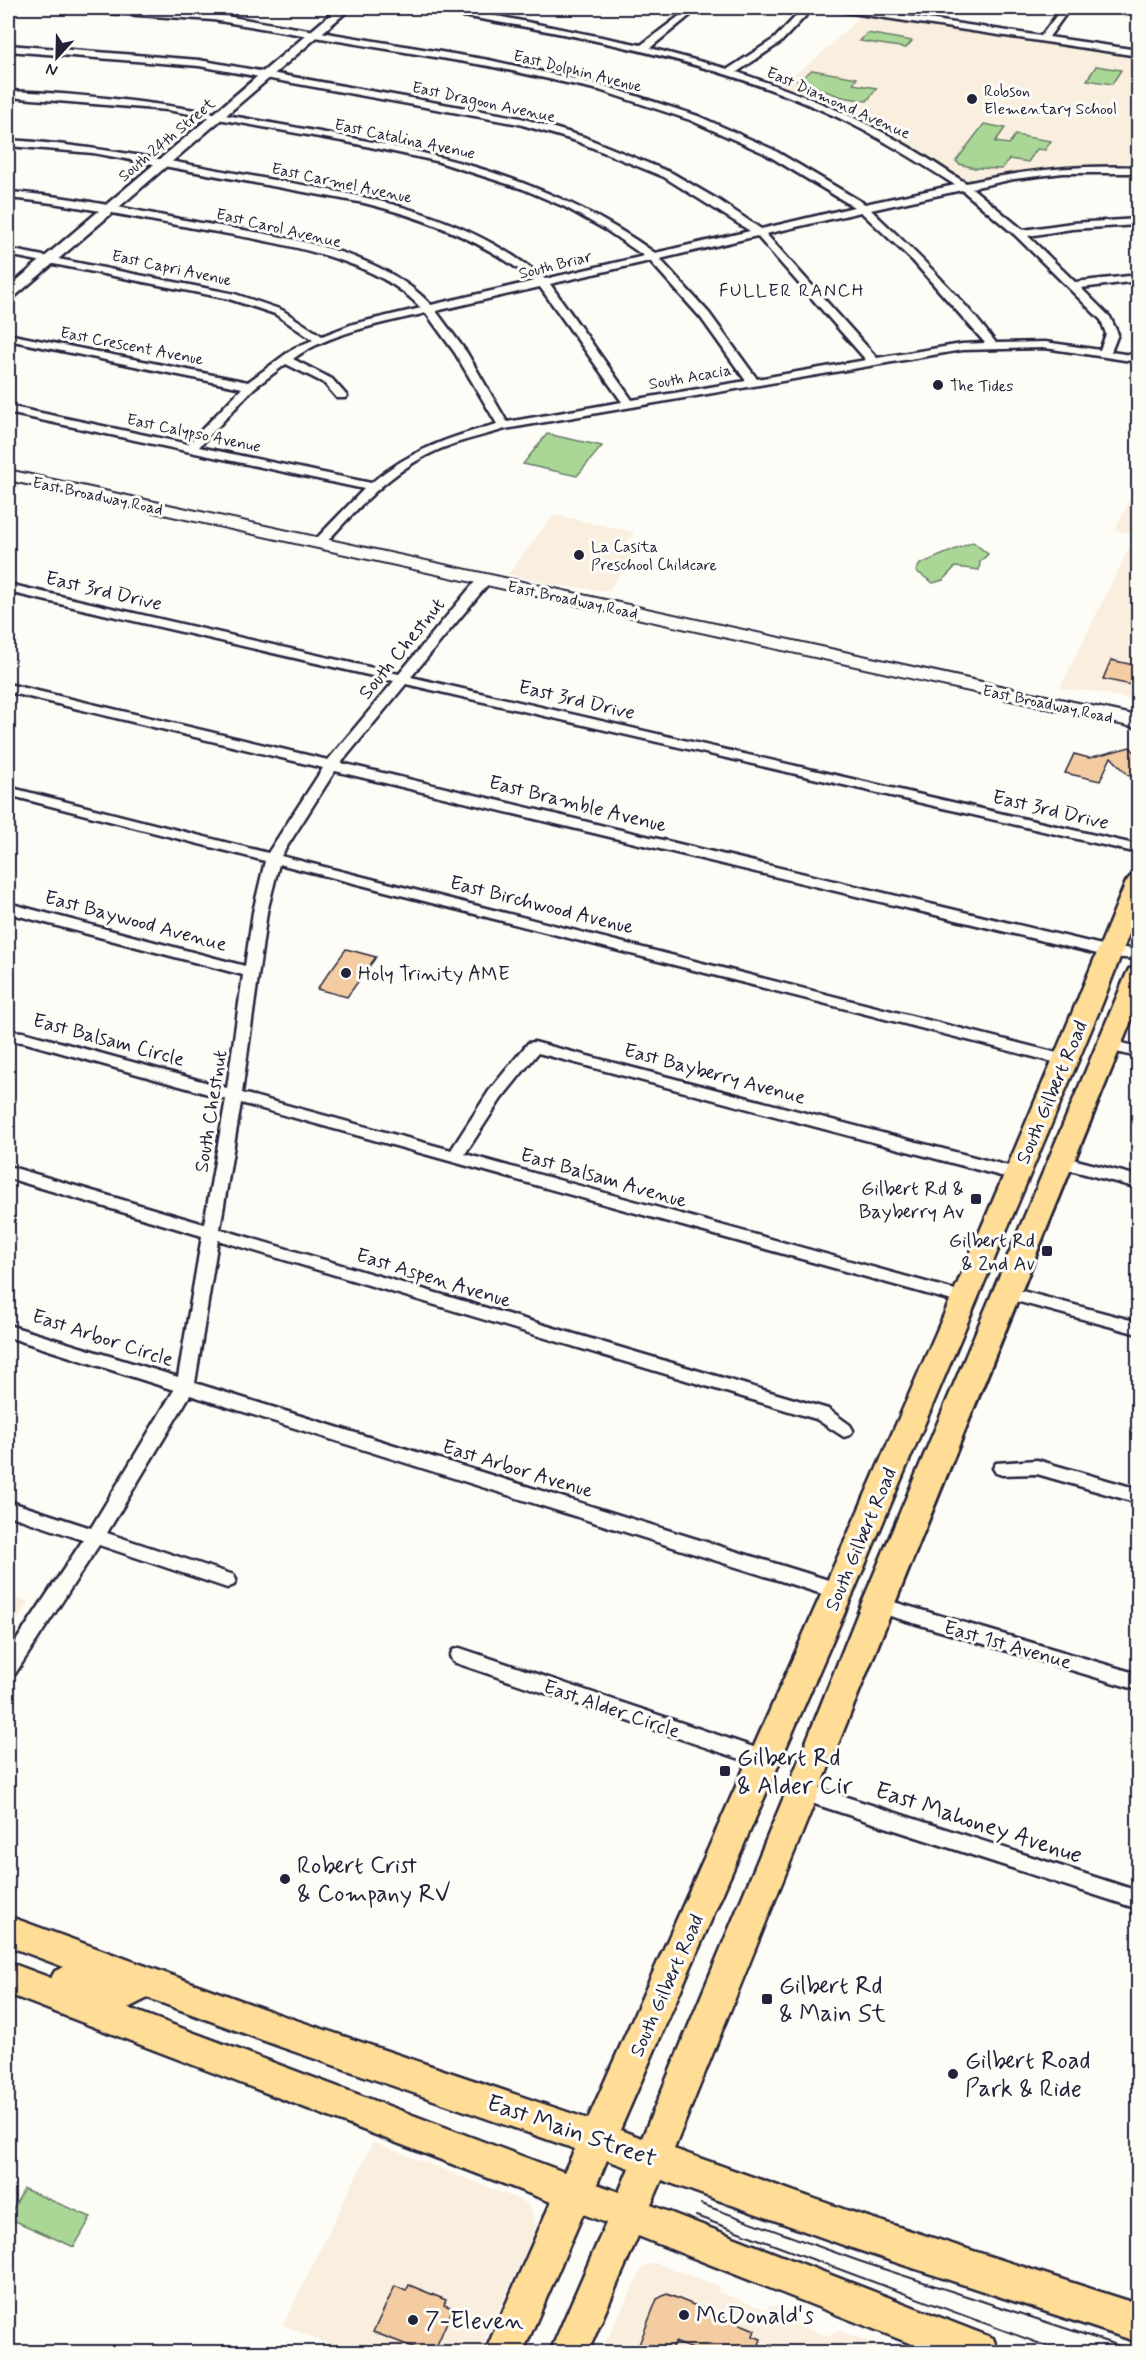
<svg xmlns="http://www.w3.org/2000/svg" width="1146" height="2360" viewBox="0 0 1146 2360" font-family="Mynerve,sans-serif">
<rect width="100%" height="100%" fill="#fdfcf7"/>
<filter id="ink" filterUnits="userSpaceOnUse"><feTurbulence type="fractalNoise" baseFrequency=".0167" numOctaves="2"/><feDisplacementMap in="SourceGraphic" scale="12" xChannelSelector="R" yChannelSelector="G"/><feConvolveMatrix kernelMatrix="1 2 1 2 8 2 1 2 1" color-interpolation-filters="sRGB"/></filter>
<g filter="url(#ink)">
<path fill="#faeede" d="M 865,12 L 1138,53 L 1138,170 L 1063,170 L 964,187 L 905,147 L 776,87 L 818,57 Z
M 1138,483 L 1138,701 L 1097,692 L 1060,688 L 1136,534 L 1115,530 Z
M 554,515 L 634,532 L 627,543 L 641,546 L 608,591 L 555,585 L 508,574 Z
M 8,1595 L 29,1602 L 8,1634 Z
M 373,2142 L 518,2199 L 528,2205 L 533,2216 L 536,2226 L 532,2237 L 480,2352 L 347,2352 L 283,2325 Z
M 656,2263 L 719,2286 L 718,2292 L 767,2310 L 770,2305 L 790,2312 L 798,2325 L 828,2336 L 839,2331 L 898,2352 L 601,2352 L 641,2270 L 648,2264 Z"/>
<path fill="#aad796" stroke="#667c68" stroke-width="1.5" d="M 867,33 L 912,41 L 906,48 L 860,41 Z
M 1096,66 L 1121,70 L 1112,84 L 1087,80 Z
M 812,70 L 857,78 L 853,84 L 877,88 L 867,101 L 842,97 L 797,81 Z
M 984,124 L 1005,128 L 995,142 L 1009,144 L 1015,135 L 1051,141 L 1045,150 L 1037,149 L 1028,162 L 1009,159 L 1002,169 L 975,168 L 959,164 L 956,161 Z
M 547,434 L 602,446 L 577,476 L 523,464 Z
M 973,542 L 988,554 L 980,562 L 979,570 L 955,567 L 943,580 L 933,583 L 916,571 L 920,564 Z
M 24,2189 L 91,2217 L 74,2247 L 8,2218 Z"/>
<path fill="#f3cca2" stroke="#22223b" stroke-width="1.5" d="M 1111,660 L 1138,666 L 1131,685 L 1103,679 Z
M 1130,747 L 1138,756 L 1138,773 L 1129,776 L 1111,757 L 1100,781 L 1065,773 L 1074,754 L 1089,758 Z
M 346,949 L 376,957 L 347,997 L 317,989 Z
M 409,2285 L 446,2300 L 444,2305 L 453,2308 L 434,2352 L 426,2352 L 373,2332 L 395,2286 L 406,2291 Z
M 667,2294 L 755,2330 L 753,2336 L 761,2339 L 757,2351 L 740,2344 L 737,2352 L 700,2352 L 675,2342 L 671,2352 L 642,2352 L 638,2347 L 657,2299 Z"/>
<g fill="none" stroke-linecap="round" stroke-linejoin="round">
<defs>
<path id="minor" d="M 72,8 L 112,8 L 213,14 L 489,60 L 602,85 L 698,116 L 772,149 L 865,204 L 955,185 C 917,161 878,136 837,117 C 710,58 570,34 433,11 L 428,8 L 447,8 L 502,17 L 641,45 L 690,8 L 699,8 L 650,48 L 728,69 L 774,39 L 804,8 L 813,8 L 780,43 L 737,72 C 795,92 854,114 907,146 C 927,157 946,171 966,183 C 1026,170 1077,165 1138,167 L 1138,173 L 1063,173 L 1014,179 L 972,188 L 1023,230 L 1072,223 L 1138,219 L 1138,225 L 1072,229 L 1028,236 L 1075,282 L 1138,275 L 1138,281 L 1081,288 L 1110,317 L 1118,334 L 1111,352 L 1138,356 L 1138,362 L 1045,348 L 962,350 L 505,429 C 486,435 466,439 448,446 C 396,465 359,506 323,546 L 315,546 L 313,543 L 315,540 L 364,489 L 8,413 L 8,406 L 188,444 L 242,388 L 8,340 L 8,334 L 248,382 L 294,348 L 313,340 L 275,314 L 229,299 L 8,255 L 8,249 L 235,294 L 282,310 L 322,336 L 353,324 L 421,308 C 369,251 255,240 183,226 C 125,216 67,203 8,198 L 8,192 C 65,195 123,208 179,219 C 258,234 374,243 431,305 L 534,281 C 485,241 425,218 364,203 L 93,153 L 8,146 L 8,140 C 82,144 155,158 229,172 C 342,193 452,203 545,279 L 644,256 L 606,230 L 565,207 L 523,189 L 436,161 L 347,142 L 167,110 L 8,97 L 8,91 C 100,94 191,108 282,125 C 419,150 538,170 655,253 L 750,231 L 664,177 L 576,141 L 519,124 L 199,66 L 8,51 L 8,45 L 199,60 L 521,118 L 584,137 L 672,173 L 720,201 L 761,229 L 854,207 L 764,153 L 690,120 L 599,90 L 489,66 L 213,20 L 77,11 ZM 962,190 L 1015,235 L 1101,320 L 1106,334 L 1100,350 L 1045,342 L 996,343 C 959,294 915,252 871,210 ZM 861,212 L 913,261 L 985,343 L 962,344 L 877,358 L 766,234 ZM 757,236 L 866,360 L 757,379 L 709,313 L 660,259 ZM 650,261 L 701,318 L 746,381 L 632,400 L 550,284 ZM 540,287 L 622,402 L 507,422 L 467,353 L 436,311 ZM 426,313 L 455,353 L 497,424 C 448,438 411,450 371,483 L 199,447 L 254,388 L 286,364 L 324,383 L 337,398 L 345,398 L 347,396 L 332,379 L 293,359 C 327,333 385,323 426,313 Z
M 835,8 L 854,8 L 1041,36 L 1062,8 L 1070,8 L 1049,37 L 1138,50 L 1138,56 L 839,11 Z
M 484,576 L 489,577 L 490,580 L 489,583 L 411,677 L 1138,845 L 1138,853 L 406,684 L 341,763 L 1110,947 L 1138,949 L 1138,959 L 1110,957 L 335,771 L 281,856 L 1065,1055 L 1071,1056 L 1073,1060 L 1071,1064 L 1065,1065 L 279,864 L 267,912 L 242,1093 L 451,1150 L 489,1091 L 528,1043 L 534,1042 L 1016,1168 L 1022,1170 L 1024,1174 L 1022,1178 L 1016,1180 L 538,1053 L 501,1099 L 465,1154 L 969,1294 L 972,1298 L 969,1302 L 963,1304 L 241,1103 L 220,1229 L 828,1409 L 850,1425 L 853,1430 L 850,1435 L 844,1437 L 816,1419 L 218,1240 L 195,1383 L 838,1583 L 845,1586 L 848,1591 L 845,1596 L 838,1599 L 190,1395 L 107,1533 L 234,1575 L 236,1580 L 234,1585 L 227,1588 L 99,1545 L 15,1674 L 8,1676 L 8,1653 L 83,1540 L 8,1515 L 8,1501 L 91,1528 L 174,1390 L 8,1337 L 8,1325 L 178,1377 L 202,1236 L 8,1178 L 8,1166 L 204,1224 L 226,1099 L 23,1042 L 8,1041 L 8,1031 L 23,1032 L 227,1088 L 243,975 L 8,913 L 8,903 L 245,966 L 253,912 L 265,861 L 8,795 L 8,787 L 268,853 L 323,768 L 8,692 L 8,684 L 328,760 L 394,681 L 8,592 L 8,584 L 399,674 L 479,577 Z
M 1109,1040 L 1138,1047 L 1138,1057 L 1103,1049 L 1101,1045 Z
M 1061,1156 L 1138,1176 L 1138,1188 L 1055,1166 L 1053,1162 L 1055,1158 Z
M 1007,1287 L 1138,1322 L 1138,1334 L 1001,1297 L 998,1293 L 1001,1289 Z
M 1037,1460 L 1138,1489 L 1138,1503 L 1037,1474 L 1002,1475 L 996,1473 L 993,1468 L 996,1463 Z
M 877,1597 L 1138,1674 L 1138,1690 L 870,1610 L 867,1605 L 870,1600 Z
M 460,1648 L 771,1753 L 774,1759 L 771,1765 L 764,1767 L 453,1662 L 450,1656 L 453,1650 Z
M 803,1783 L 1138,1891 L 1138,1909 L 796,1798 L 793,1792 L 796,1786 Z"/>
<path id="tertiary" d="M 338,8 L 351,8 L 13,298 L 8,299 L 8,288 Z"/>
<path id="secondary" d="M 8,470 L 1138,716 L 1138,728 L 8,480 Z"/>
<path id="primary" d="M 1138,875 L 1138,911 L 1102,1004 L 854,1591 L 620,2130 L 642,2138 L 786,1792 L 861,1605 L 1126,975 L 1129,969 L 1138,967 L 1138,1004 C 982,1386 829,1768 674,2149 L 846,2210 L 1138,2304 L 1138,2342 L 846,2246 L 662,2180 L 651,2205 L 993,2338 L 998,2352 L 932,2352 L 638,2236 L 588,2352 L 550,2352 L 606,2223 L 583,2214 L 523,2352 L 485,2352 L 551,2202 L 8,1994 L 8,1962 L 51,1978 L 55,1971 L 64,1967 L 8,1946 L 8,1916 L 281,2015 L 588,2119 C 770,1708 957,1298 1126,882 L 1130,877 ZM 148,1998 L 281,2047 L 575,2149 L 564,2172 L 128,2008 ZM 607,2160 L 629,2168 L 619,2192 L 597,2184 Z"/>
</defs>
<use href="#minor" stroke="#22223b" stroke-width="5"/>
<use href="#tertiary" stroke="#22223b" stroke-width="5"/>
<use href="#secondary" stroke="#22223b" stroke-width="4"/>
<use href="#primary" stroke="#22223b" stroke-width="5"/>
<use href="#minor" fill="#fdfcf7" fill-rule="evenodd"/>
<use href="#tertiary" fill="#fdfcf7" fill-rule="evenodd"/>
<use href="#secondary" fill="#fdfcf7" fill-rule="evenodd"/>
<use href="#primary" fill="#ffdd96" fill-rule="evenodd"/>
<path stroke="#22223b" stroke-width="2" d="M 701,2204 L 859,2261 L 1138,2352
M 696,2216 L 1062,2352"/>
</g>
</g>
<g fill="#22223b" stroke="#fdfcf7" stroke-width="2">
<circle cx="972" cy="99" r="6"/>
<circle cx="938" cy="385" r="6"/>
<circle cx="579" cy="555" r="6"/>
<circle cx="346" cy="973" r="6"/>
<rect x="970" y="1193" width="12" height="12" rx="3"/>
<rect x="1041" y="1245" width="12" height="12" rx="3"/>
<rect x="719" y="1765" width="12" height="12" rx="3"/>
<circle cx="285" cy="1879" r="6"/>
<rect x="761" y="1993" width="12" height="12" rx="3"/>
<circle cx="953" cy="2074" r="6"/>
<circle cx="684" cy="2315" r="6"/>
<circle cx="413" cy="2320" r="6"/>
</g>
<g text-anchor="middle" stroke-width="6" stroke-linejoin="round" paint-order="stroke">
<g font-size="16" fill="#22223b" stroke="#fdfcf7">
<text transform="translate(578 70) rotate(14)" y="6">East Dolphin Avenue</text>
<text transform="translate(484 101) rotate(12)" y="6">East Dragoon Avenue</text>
<text transform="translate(839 102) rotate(24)" y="6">East Diamond Avenue</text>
<text transform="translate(405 138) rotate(12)" y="6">East Catalina Avenue</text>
<text transform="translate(166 139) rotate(-40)" y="6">South 24th Street</text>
<text transform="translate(342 182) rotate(12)" y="6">East Carmel Avenue</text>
<text transform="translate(279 227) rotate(13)" y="6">East Carol Avenue</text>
<text transform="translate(555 264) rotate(-14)" y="6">South Briar</text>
<text transform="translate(172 267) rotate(12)" y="6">East Capri Avenue</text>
<text transform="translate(132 345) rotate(11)" y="6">East Crescent Avenue</text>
<text transform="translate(690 376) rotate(-10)" y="6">South Acacia</text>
<text transform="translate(194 432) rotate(12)" y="6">East Calypso Avenue</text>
<text transform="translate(98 495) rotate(12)" y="6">East Broadway Road</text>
<text transform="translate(573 599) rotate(12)" y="6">East Broadway Road</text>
<text transform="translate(1048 703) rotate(12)" y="6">East Broadway Road</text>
</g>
<g font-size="16" fill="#22223b" stroke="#fdfcf7" text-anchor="start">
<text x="984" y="96">Robson<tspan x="984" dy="18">Elementary School</tspan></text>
<text x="950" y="391">The Tides</text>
<text x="591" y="552">La Casita<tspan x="591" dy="18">Preschool Childcare</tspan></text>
</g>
<g font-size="18" letter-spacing="1.5" fill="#22223b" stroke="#fdfcf7">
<text x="792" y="296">FULLER RANCH</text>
</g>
<g font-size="20" fill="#22223b" stroke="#fdfcf7">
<text transform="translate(104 590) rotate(13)" y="7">East 3rd Drive</text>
<text transform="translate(401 648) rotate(-51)" y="7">South Chestnut</text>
<text transform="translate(577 699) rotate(13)" y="7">East 3rd Drive</text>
<text transform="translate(578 803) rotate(14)" y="7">East Bramble Avenue</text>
<text transform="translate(1051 809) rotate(13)" y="7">East 3rd Drive</text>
<text transform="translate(542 904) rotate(14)" y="7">East Birchwood Avenue</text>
<text transform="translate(136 920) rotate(15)" y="7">East Baywood Avenue</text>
<text transform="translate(109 1039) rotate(15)" y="7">East Balsam Circle</text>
<text transform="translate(715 1073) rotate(15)" y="7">East Bayberry Avenue</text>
<text transform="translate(1051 1092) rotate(-67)" y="7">South Gilbert Road</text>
<text transform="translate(210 1111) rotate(-81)" y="7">South Chestnut</text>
<text transform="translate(604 1177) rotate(16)" y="7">East Balsam Avenue</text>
<text transform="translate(434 1277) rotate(17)" y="7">East Aspen Avenue</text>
<text transform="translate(103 1337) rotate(18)" y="7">East Arbor Circle</text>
<text transform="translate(518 1468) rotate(17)" y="7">East Arbor Avenue</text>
<text transform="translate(860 1539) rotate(-67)" y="7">South Gilbert Road</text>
<text transform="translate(1008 1644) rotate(16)" y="7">East 1st Avenue</text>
<text transform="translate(612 1708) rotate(19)" y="7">East Alder Circle</text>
<text transform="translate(666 1985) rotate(-66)" y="7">South Gilbert Road</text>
</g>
<g font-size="20" fill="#22223b" stroke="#fdfcf7" text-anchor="end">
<text x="358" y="980" text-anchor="start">Holy Trinity AME</text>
<text x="964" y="1195">Gilbert Rd &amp;<tspan x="964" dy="23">Bayberry Av</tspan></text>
<text x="1035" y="1247">Gilbert Rd<tspan x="1035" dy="23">&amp; 2nd Av</tspan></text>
</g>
<g font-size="24" fill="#22223b" stroke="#fdfcf7" text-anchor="start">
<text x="737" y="1765">Gilbert Rd<tspan x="737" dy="28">&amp; Alder Cir</tspan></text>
<text x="297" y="1873">Robert Crist<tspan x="297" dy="28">&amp; Company RV</tspan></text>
<text x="779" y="1993">Gilbert Rd<tspan x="779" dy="28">&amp; Main St</tspan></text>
<text x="965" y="2068">Gilbert Road<tspan x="965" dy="28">Park &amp; Ride</tspan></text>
<text x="696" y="2323">McDonald's</text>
<text x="425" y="2328">7-Eleven</text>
</g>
<g font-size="24" fill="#22223b" stroke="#fdfcf7">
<text transform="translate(979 1822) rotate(18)" y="8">East Mahoney Avenue</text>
<text transform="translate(572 2130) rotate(19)" y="8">East Main Street</text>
</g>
</g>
<rect width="1146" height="2360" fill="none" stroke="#fdfcf7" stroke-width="30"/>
<rect x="15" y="15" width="1116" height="2330" fill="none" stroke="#22223b" stroke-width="2" filter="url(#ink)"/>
<g transform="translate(57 57) rotate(202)" stroke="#fdfcf7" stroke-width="4.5" paint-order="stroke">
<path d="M0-4.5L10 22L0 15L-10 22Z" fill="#22223b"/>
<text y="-9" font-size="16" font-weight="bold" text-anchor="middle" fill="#22223b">N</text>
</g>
</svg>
